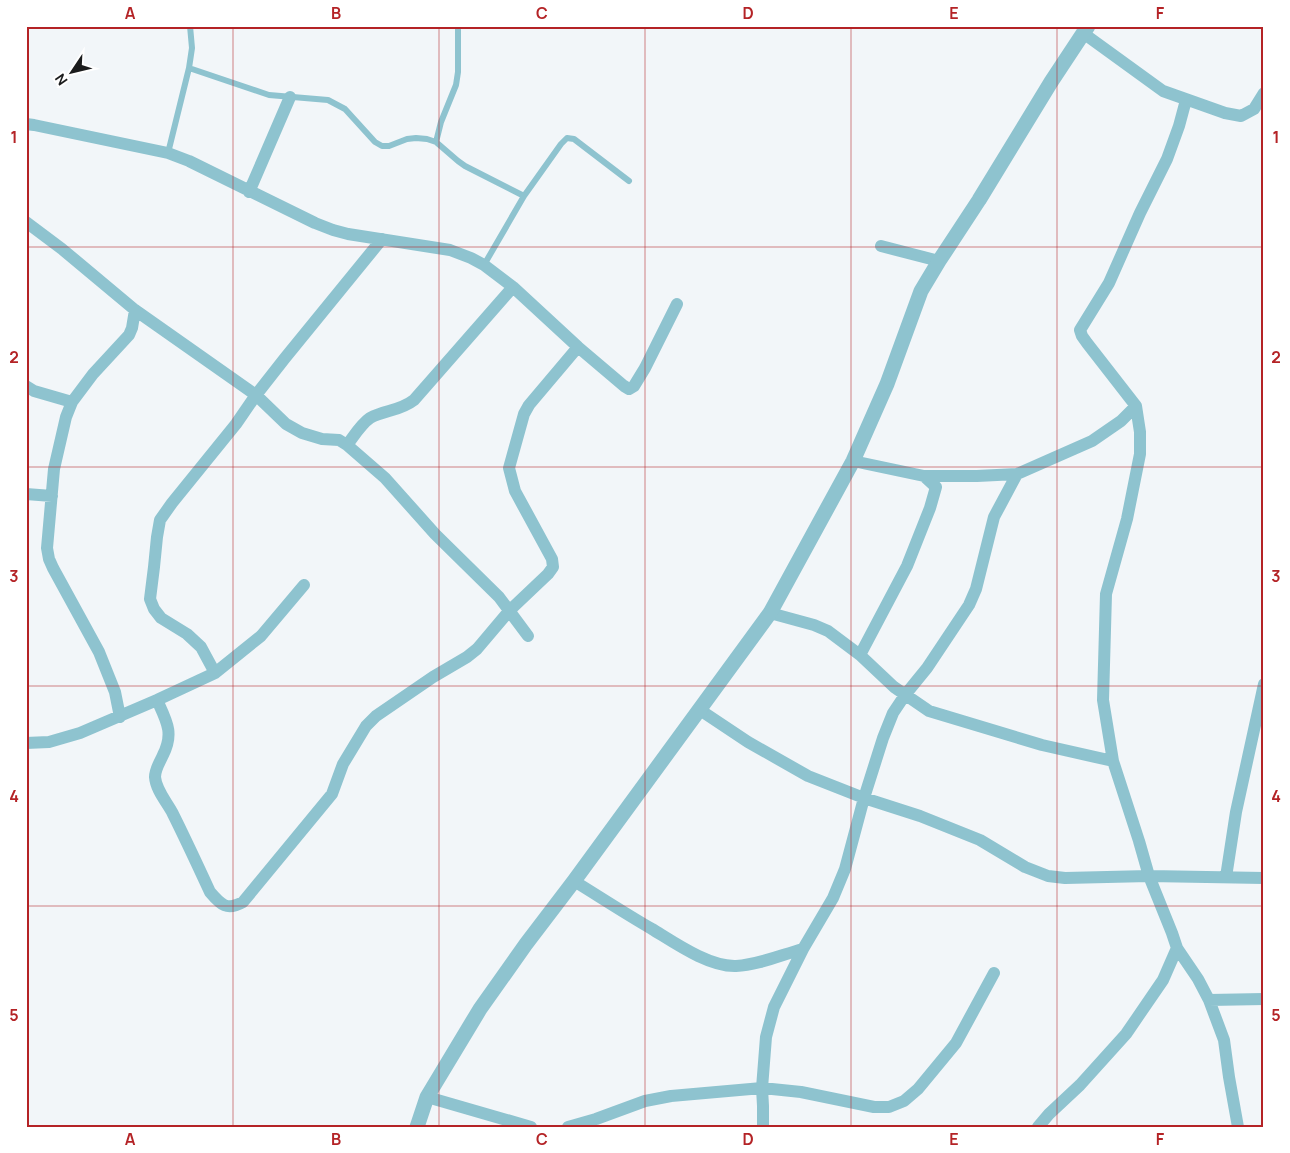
<svg xmlns="http://www.w3.org/2000/svg" width="1290" height="1153" viewBox="0 0 1290 1153" font-family="Manrope,sans-serif">
<rect width="100%" height="100%" fill="#f2f6f9"/>
<g fill="none" stroke-linecap="round" stroke-linejoin="round">
<path stroke="#8ec3cf" stroke-width="6" d="M 189,68 L 269,95 L 328,100 L 345,109 L 375,142 L 382,146 L 389,146 L 407,139 L 416,138 L 427,139 L 436,142 L 458,161 L 465,166 L 524,196
M 436,142 L 441,122 L 456,85 L 458,72 L 458,26
M 168,153 L 189,68 L 192,48 L 190,26
M 484,265 L 524,196 L 561,144 L 567,138 L 574,139 L 629,181"/>
<path stroke="#8ec3cf" stroke-width="12" d="M 1083,33 L 1163,91 L 1225,113 L 1241,116 L 1254,109 L 1264,93
M 1186,100 L 1179,126 L 1167,159 L 1140,213 L 1109,283 L 1080,330 L 1082,336 L 1087,343 L 1136,406 L 1140,432 L 1140,454 L 1127,519 L 1106,594 L 1103,700 L 1113,761 L 1139,841 L 1149,876 L 1172,933 L 1177,948 L 1198,979 L 1209,1000 L 1224,1040 L 1229,1077 L 1238,1127
M 26,124 L 34,125 L 168,153 L 189,161 L 315,223 L 333,230 L 348,234 L 450,250 L 471,258 L 484,265 L 513,287 L 578,347 L 624,386 L 629,389 L 634,386 L 645,368 L 677,304
M 249,192 L 290,97
M 26,222 L 62,249 L 135,310 L 256,395 L 286,424 L 302,433 L 322,439 L 339,440 L 347,445 L 385,478 L 435,534 L 499,597 L 528,636
M 881,246 L 939,261
M 26,386 L 34,391 L 72,402
M 347,445 C 354,436 361,424 370,418 C 385,410 400,411 414,400 L 513,287
M 853,461 L 924,476 L 977,476 L 1017,474 L 1092,441 L 1121,421 L 1136,406
M 26,494 L 52,496
M 770,613 L 814,625 L 828,631 L 860,655 L 894,687 L 929,711 L 1042,745 L 1113,761
M 860,655 L 907,566 L 930,508 L 936,487 L 924,476
M 215,673 L 201,647 L 187,634 L 161,618 L 154,609 L 150,599 L 154,567 L 157,537 L 160,520 L 172,503 L 236,424 L 256,395 L 285,358 L 382,239
M 157,700 C 167,722 174,733 163,755 C 160,762 155,769 155,777 C 156,790 166,801 172,812 C 185,838 198,866 210,892 C 221,905 227,911 243,902 L 332,794 L 343,764 L 366,726 L 376,716 L 433,677 L 467,657 L 477,649 L 509,611 L 548,574 L 553,567 L 552,559 L 515,491 L 509,468 L 524,414 L 529,405 L 578,347
M 700,710 L 748,742 L 808,776 L 864,798 L 920,816 L 980,840 L 1025,867 L 1048,876 L 1065,878 L 1149,876 L 1264,878
M 120,717 L 115,692 L 99,652 L 53,568 L 49,559 L 47,548 L 54,469 L 66,417 L 72,402 L 93,374 L 129,335 L 132,328 L 135,310
M 26,743 L 49,742 L 80,733 L 157,700 L 215,673 L 261,636 L 304,585
M 1226,877 L 1236,812 L 1264,684
M 574,881 C 600,897 626,914 652,929 C 675,943 709,967 736,966 C 758,965 781,955 803,949
M 1209,1000 L 1264,999
M 427,1097 L 531,1127
M 568,1127 L 596,1119 L 645,1101 L 671,1096 L 762,1088 L 801,1092 L 874,1107 L 889,1107 L 904,1101 L 918,1089 L 956,1043 L 994,973
M 763,1127 L 763,1106 L 762,1088 L 766,1037 L 774,1007 L 803,949 L 833,898 L 845,869 L 864,798 L 883,738 L 893,713 L 905,695 L 927,668 L 969,605 L 976,589 L 994,517 L 1017,474
M 1038,1127 L 1049,1114 L 1080,1085 L 1126,1034 L 1163,980 L 1177,948"/>
<path stroke="#8ec3cf" stroke-width="15" d="M 417,1127 L 427,1097 L 480,1009 L 526,944 L 574,881 L 770,613 L 853,461 L 887,384 L 921,291 L 939,261 L 979,200 L 1051,82 L 1088,26"/>
</g>
<path fill="none" stroke="#b42326" stroke-width="1" stroke-opacity="0.55" d="M 233,26 L 233,1127M 439,26 L 439,1127M 645,26 L 645,1127M 851,26 L 851,1127M 1057,26 L 1057,1127M 26,247 L 1264,247M 26,467 L 1264,467M 26,686 L 1264,686M 26,906 L 1264,906"/>
<rect width="1290" height="1153" fill="none" stroke="#ffffff" stroke-width="55"/>
<g transform="translate(72 72) rotate(235)" stroke="#ffffff" stroke-width="4" paint-order="stroke">
<path d="M0-4L9 19L0 12L-9 19Z" fill="#1b1c1d"/>
<text y="-8" font-size="14" font-weight="bold" text-anchor="middle" fill="#1b1c1d">N</text>
</g>
<rect x="28" y="28" width="1234" height="1098" fill="none" stroke="#b42326" stroke-width="2"/>
<g font-size="16" text-anchor="middle" font-weight="bold" fill="#b42326">
<text x="130" y="19">A</text>
<text x="336" y="19">B</text>
<text x="542" y="19">C</text>
<text x="748" y="19">D</text>
<text x="954" y="19">E</text>
<text x="1160" y="19">F</text>
<text x="14" y="143">1</text>
<text x="1276" y="143">1</text>
<text x="14" y="363">2</text>
<text x="1276" y="363">2</text>
<text x="14" y="582">3</text>
<text x="1276" y="582">3</text>
<text x="14" y="802">4</text>
<text x="1276" y="802">4</text>
<text x="14" y="1021">5</text>
<text x="1276" y="1021">5</text>
<text x="130" y="1145">A</text>
<text x="336" y="1145">B</text>
<text x="542" y="1145">C</text>
<text x="748" y="1145">D</text>
<text x="954" y="1145">E</text>
<text x="1160" y="1145">F</text>
</g>
</svg>
